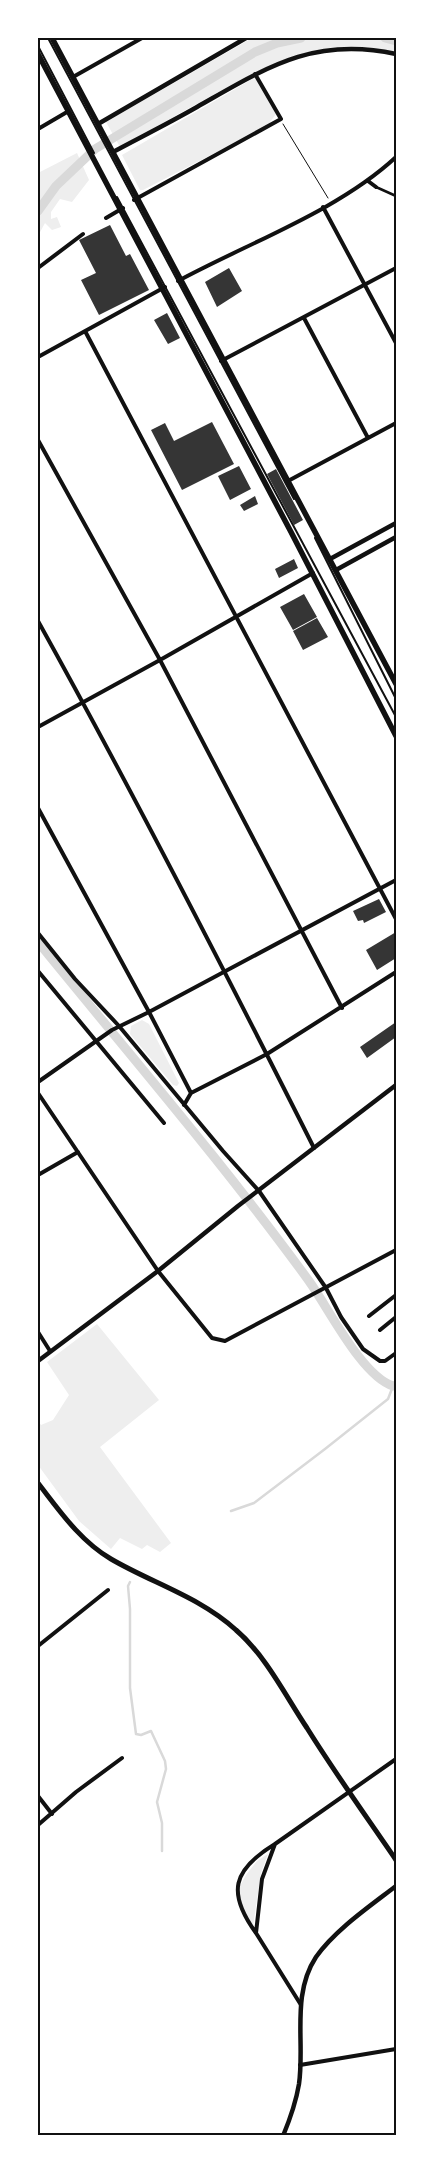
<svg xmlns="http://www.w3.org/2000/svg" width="434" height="2173" viewBox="0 0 434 2173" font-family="'Asap Condensed',sans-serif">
<rect width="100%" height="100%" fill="#fff"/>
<path fill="#eee" d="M 252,38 L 396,38 L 396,53 C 323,34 276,61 213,95 C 182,112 151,129 120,147 L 106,122 Z
M 254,78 L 259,79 L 276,114 L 270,122 L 271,124 L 143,190 L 140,190 L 122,155 Z
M 77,153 L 89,180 L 72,202 L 60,199 L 51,212 L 51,219 L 57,217 L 61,227 L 52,230 L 45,223 L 39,234 L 38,173 Z
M 142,1020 L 149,1024 L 179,1083 L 177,1086 L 173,1085 L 130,1034 L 131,1026 Z
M 97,1324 L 159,1400 L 100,1447 L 171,1543 L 160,1552 L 147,1545 L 142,1549 L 120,1538 L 111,1549 L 79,1521 L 38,1465 L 38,1421 L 41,1425 L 53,1420 L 69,1395 L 47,1362 Z
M 268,1854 L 261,1873 L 253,1926 L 240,1908 L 240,1886 L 246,1875 L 257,1861 Z"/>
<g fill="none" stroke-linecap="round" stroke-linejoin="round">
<path stroke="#d9d9d9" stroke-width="2.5" d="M 231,1511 L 254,1503 L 325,1449 L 388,1399 L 393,1386
M 130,1582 L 128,1586 L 130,1609 L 130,1688 L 136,1734 L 141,1735 L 151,1731 L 165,1761 L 166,1769 L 157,1802 L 162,1823 L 162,1851"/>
<path stroke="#d9d9d9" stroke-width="9" d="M 385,38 L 396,41
M 38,211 L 56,186 L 95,149 L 255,52 L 277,43 L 301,38
M 38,942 C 129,1054 224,1164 309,1281 C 329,1309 362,1376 393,1386 L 396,1385"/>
</g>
<path fill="#353535" d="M 110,225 L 126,256 L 130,254 L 149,290 L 99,315 L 81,280 L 96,273 L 79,240 Z
M 229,268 L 242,291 L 217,307 L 205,282 Z
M 167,313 L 180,338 L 168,344 L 154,320 Z
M 212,422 L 234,464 L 182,490 L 151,430 L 165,423 L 174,441 Z
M 239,466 L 251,489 L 230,500 L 218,476 Z
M 276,469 L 303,520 L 294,525 L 267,474 Z
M 255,496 L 258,504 L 244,511 L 240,505 Z
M 294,559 L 298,568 L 279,578 L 275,569 Z
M 304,594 L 317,617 L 293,630 L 280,607 Z
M 317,618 L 328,637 L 303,650 L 293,631 Z
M 379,899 L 386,912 L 364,923 L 363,920 L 358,921 L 353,911 Z
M 396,932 L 396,958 L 377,970 L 366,950 Z
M 396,1022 L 396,1037 L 367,1058 L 360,1047 Z"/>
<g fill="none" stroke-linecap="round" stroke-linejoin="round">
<path stroke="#111" stroke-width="1" d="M 283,124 L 328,198"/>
<path stroke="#111" stroke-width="2" d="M 48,38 L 294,499
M 38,46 L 94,153
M 117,197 L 396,717
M 315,538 L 396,699"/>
<path stroke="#111" stroke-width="2.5" d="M 376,187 L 396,196"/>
<path stroke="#111" stroke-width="4" d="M 73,77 L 142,38
M 38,129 L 67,112
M 368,181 L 376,187
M 134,200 L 281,119 L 255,74
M 323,207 L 396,343
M 106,218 L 123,208
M 38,268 L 83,234
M 178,281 C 248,243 338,211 396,157
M 304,318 L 368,438
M 85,331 L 396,919
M 38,357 L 165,287
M 221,361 L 396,268
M 38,440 L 160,660 L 342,1008
M 288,481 L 396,423
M 38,621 C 134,794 225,971 314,1148
M 38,727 L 160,660 L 313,573
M 38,808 L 149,1012 L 191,1093 L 184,1105
M 38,933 L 75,979 L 119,1026 L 223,1151 L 259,1191 L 326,1288 L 341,1317 L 363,1349 L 380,1361 L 385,1361 L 396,1353
M 38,971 L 164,1123
M 38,1082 L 112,1030 L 149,1012 L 396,880
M 38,1093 L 158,1271 L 212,1338 L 225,1341 L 396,1250
M 191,1093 L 267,1054 L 396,972
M 38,1175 L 78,1152
M 369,1316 L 396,1295
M 380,1330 L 396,1317
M 38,1332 L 50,1351
M 38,1646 L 108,1590
M 38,1796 L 52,1814
M 38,1825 L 76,1792 L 122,1758
M 256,1933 C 227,1893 232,1870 275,1844
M 301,2005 L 256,1933 L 262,1879 L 275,1844 L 396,1759
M 300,2065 L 396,2049"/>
<path stroke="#111" stroke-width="4.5" d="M 98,124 L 246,38
M 113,152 C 141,137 169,123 197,107 C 266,68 313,36 396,54
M 330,559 L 396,523
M 336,570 L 396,537
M 38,1361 L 158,1271 L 238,1206 L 396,1085
M 283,2136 C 290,2119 296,2102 299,2084 C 305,2042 291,1995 316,1957 C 335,1930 370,1906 396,1886"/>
<path stroke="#111" stroke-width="5" d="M 38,1483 C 59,1510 80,1541 111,1559 C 152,1583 200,1597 236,1630 C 266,1656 285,1695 307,1728 C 335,1773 366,1816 396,1860"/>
<path stroke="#111" stroke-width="5.5" d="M 52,38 L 396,684
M 38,54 L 291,532 L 396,736"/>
</g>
<rect width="434" height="2173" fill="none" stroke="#ffffff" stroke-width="78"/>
<rect x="39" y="39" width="356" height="2095" fill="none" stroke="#111" stroke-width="2"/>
</svg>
